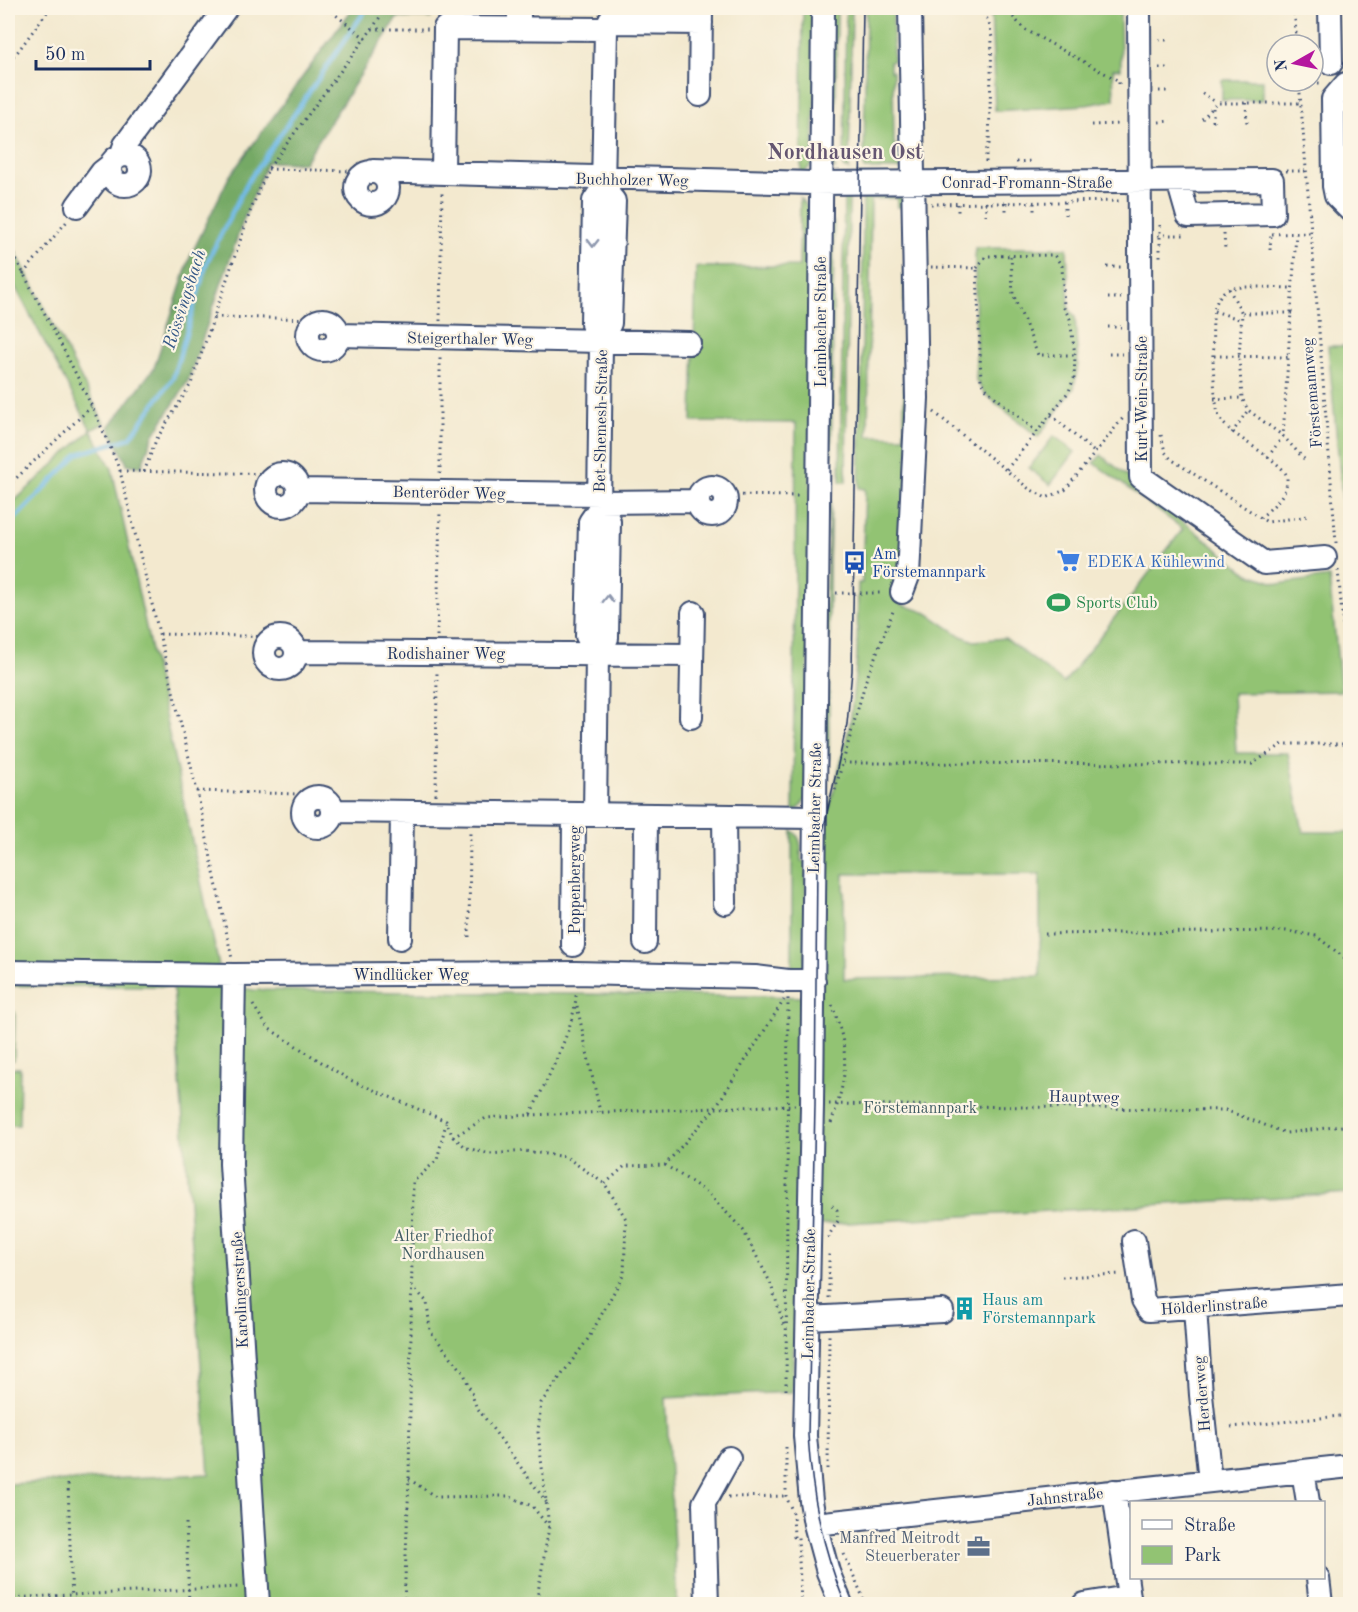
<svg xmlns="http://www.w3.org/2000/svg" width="1358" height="1612" viewBox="0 0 1358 1612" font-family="'Old Standard TT',serif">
<rect width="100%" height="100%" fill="#fcf5e5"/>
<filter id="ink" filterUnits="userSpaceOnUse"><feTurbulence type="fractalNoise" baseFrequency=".0167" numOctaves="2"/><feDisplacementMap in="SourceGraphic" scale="12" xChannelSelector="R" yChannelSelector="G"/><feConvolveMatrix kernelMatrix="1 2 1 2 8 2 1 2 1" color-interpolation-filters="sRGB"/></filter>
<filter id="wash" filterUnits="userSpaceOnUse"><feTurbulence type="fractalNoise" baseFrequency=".008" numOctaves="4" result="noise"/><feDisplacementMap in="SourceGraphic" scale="24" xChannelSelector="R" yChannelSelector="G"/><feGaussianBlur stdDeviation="1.35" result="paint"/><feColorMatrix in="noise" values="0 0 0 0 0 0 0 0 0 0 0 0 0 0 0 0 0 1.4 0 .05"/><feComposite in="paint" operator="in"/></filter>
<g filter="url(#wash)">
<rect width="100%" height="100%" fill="#f3e9cf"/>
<path fill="#92c373" stroke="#567968" stroke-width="1.5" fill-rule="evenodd" d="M 803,8 L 817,8 L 813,163 L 801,176 Z
M 830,8 L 837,8 L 835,169 L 832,168 Z
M 846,8 L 852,8 L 849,170 L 844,168 Z
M 866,8 L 893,8 L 893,61 L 890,62 L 890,71 L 893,71 L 894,145 L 904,145 L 904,161 L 901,169 L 864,169 Z
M 991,8 L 1120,8 L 1121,69 L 1113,69 L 1114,100 L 1086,105 L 995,111 Z
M 1222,80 L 1263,80 L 1263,100 L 1222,100 Z
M 883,195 L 900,197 L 905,203 L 904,207 L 897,207 L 897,198 L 871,199 L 868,436 L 904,437 L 904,265 L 909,437 L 901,604 L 927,613 L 961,636 L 974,641 L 1005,638 L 1064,683 L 1183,529 L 1094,463 L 1101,455 L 1247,573 L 1278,584 L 1329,577 L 1341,691 L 1233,693 L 1236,753 L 1288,753 L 1303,832 L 1350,832 L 1350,1193 L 798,1226 L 792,1392 L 666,1398 L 677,1604 L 8,1604 L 8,1484 L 209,1474 L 173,986 L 8,986 L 8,507 L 91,430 L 8,273 L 8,237 L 104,423 L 91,430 L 112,469 L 223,985 L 254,990 L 820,997 L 821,843 L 850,724 L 857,658 L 858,583 L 862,583 L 865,489 L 859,488 L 862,363 L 863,196 ZM 844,874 L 1040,874 L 1040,976 L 844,979 Z
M 844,196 L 849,196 L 846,482 L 840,482 Z
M 800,198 L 809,209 L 809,221 L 814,221 L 806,798 L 800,808 L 793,811 L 796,423 L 692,422 L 696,267 L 799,266 Z
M 828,222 L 834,222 L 831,492 L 829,492 Z
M 975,248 L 1067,248 L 1069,309 L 1075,317 L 1078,364 L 1074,388 L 1038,437 L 985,394 L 976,381 Z
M 1328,346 L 1350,346 L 1350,580 Z
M 1054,436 L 1075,452 L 1050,485 L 1029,468 Z
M 829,501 L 831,502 L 829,564 L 829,759 L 820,789 Z
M 792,830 C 803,839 801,848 801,861 L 806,862 L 805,965 L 798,972 L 792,973 Z
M 8,1011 L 15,1012 L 14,1060 L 8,1060 Z
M 8,1068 L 20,1068 L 19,1125 L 8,1125 Z"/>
<path fill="#75a965" stroke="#486c62" stroke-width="1.5" d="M 353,8 L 432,8 L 431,18 L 397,18 L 304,163 L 267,162 L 243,221 L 188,381 L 153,436 L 141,467 L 127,464 L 109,427 L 154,368 L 190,257 L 229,177 Z"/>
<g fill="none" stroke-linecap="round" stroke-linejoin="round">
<path stroke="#6eb9e7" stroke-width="4.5" d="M 8,526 L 78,454 L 130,438 L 173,378 L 207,262 L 247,183 L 367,8"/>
</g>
</g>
<g filter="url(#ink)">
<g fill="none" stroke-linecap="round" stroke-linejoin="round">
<defs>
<path id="minor" d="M 823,8 L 812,1105 L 805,1436 L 811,1501 L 815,1524 L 828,1572 L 841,1604
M 1139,8 L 1141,477 L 1264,563 L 1325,558
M 1330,8 L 1331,63
M 610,22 L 701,23
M 519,29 L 519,8
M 1350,84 L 1346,84 L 1333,99 L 1334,186 L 1336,196 L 1350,210
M 700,95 L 701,10
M110 170a15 15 0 1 1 30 0a15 15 0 1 1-30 0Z
M 121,156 L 125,145 L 226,8
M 373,171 L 813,183 L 1272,180 L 1273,214 L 1188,216 L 1178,181
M356 188a16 16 0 1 1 32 0a16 16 0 1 1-32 0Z
M 443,173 L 445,28 L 606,29
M 77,206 L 102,172 L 111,165
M308 335a15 15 0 1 1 30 0a15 15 0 1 1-30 0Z
M 339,335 L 689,343
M 601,341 L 592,324 L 594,201 L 603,188 L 606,29 L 616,8
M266 490a16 16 0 1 1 32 0a16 16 0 1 1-32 0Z
M698 501a14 14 0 1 1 28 0a14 14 0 1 1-28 0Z
M 298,490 L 599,494
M 599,502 L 698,501
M 902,592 L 908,576 L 917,398 L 910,8
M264 653a16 16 0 1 1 32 0a16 16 0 1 1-32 0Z
M 296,652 L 692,655
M 597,654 L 607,638 L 609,521 L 599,509
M 691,717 L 693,613
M303 812a15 15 0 1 1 30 0a15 15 0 1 1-30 0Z
M 334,811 L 814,817
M 595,814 L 597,654 L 587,636 L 590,522 L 599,509 L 601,341 L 610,323 L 614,201 L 603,188
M 724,816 L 725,903
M 400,938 L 402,812
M 645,942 L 646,815
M 573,945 L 574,815
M 8,972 L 234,975 L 575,973 L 755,977 L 788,981 L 814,981
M 234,975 L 231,1164 L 258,1604
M 1134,1241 L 1143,1300 L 1149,1310 L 1350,1295
M 1195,1308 L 1201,1395 L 1210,1481
M 808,1318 L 942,1311
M 1303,1471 L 1308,1502
M 1114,1491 L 1130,1604
M 815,1524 L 1350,1466
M 1318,1578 L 1321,1604
M 707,1604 L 704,1503 L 729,1458
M 1084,1604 L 1128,1597"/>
</defs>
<use href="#minor" stroke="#3b4b6f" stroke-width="26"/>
<path stroke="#3b4b6f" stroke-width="3" stroke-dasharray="1.5 4.5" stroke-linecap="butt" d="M 327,8 L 365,38 L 372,29 L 428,29
M 980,8 L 989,22 L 992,38 L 989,144 L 986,151 L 986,165
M 1005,8 L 1024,29 L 1119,81 L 1119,87
M 1294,8 L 1297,45
M 372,29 L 386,8
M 1159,40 L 1170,40
M 8,59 L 16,54 L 50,8
M 1159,68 L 1170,68
M 1299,81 L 1336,543
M 1300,83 L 1323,83
M 1159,91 L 1170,91
M 1202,93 L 1217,103
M 1246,103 L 1247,125
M 1213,108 L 1213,125
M 1202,119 L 1217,103 L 1301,103
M 1159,122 L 1171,121
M 1091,125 L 1120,124
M 1016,162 L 1033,161
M 268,169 L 356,171
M 1286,171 L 1305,171
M 986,202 L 986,215
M 1065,202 L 1065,215
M 1006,203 L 1006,215
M 1034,203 L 1034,215
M 931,204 L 1120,201 L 1120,204
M 958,204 L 958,215
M 1160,225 L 1160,261
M 1224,234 L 1225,250
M 1272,234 L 1310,233
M 1158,235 L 1185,235
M 8,244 C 47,319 89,393 120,471 L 197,791 L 232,959
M 1270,250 L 1271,234
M 1011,256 L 1013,294 L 1038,355 L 1075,355
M 931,267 L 977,268 L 981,381 L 988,391 L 1037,432 L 1006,470
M 1107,267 L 1121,267
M 977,268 L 986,256 L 1054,255 L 1062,266 L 1064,308 L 1070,319 L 1075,355 L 1074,378 L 1069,391 L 1037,432
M 23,274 L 68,220
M 1229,289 L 1242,313
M 1108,298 L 1121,298
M 1214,311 L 1242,320
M 1292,313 L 1242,313 L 1239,357 L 1242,398 L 1248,410 L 1283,436 L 1305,460
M 214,317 L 325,319
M 440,321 L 442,190
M 1108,327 L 1121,327
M 1109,354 L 1122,354
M 1214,356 L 1288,357
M 1214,399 L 1242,398
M 934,412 L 1028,488 L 1046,498 L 1065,490 L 1123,418
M 1051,415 L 1094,452
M 1232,433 L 1248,410
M 1161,435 L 1165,452 L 1171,459 L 1267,522 L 1309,516
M 1268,457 L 1283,436 L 1296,234
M 120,471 L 282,474
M 144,472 L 156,440 L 191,384 L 250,212 L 268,169 L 365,38
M 440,474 L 440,355
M 8,486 L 91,407
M 724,495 L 800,496
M 1260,518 C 1271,508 1288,495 1287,478 C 1286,462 1232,438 1220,419 C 1213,408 1211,324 1214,310 C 1216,302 1221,291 1229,289 C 1240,285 1280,288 1293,288
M 1338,570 L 1350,702
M 836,593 L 883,593
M 160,634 L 281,637
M 437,636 L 440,511
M 843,763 L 1252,764 L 1283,744 L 1350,744
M 835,790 L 866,680 L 894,609
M 197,791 L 298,794 L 320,797
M 436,795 L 437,670
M 1045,934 L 1286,931 L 1316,936 L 1350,962
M 469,937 L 470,831
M 253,1005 L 268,1028 L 348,1079 L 446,1121 L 453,1137 L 486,1118 L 530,1115 C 544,1085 578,1022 576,991
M 577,1006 L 600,1112
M 829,1104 L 1225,1110 L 1286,1133 L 1350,1125
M 530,1115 L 795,1105
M 831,1123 C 848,1076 850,1052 832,1005
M 453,1137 L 467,1148 L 490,1154 L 525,1151 L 566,1157 L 605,1184 L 626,1219 L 624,1274 L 588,1339 L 541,1403 L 538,1432 L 549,1527 L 536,1604
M 665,1165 L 707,1192 L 743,1230 L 770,1282 L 785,1328
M 605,1184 L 625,1166 L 665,1165 L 715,1108 L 784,1000
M 829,1238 L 829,1235 L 838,1221 L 837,1210 L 829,1203
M 1062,1277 L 1121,1274
M 412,1286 L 427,1302 L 430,1331 L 464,1373 L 476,1406 L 547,1503
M 829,1298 L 829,1251
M 786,1390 L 788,997
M 1231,1427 L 1350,1415
M 786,1447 L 786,1496 L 793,1513 L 794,1537 L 798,1537 L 801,1604
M 828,1469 L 829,1335
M 409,1479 L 436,1497 L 508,1496 L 532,1506 L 549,1527
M 68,1484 L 72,1604
M 728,1497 L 786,1496
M 186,1523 L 189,1604
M 844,1554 L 866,1604
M 8,1598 L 239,1587
M 404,1604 L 409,1479 L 413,1182 L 437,1160 L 446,1123"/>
<use href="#minor" stroke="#fff" stroke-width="22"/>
<path stroke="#1b2f5e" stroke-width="1.5" d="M 845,1604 C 822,1546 812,1497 808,1435 L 815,1105 L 817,858 L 847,724 L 852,671 L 863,8"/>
</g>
<defs><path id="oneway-chevron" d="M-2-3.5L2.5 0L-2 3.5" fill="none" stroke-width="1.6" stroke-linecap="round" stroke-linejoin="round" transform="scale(1.5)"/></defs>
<g stroke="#8d97ae">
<use href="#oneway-chevron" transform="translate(593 243) rotate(91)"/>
<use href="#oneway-chevron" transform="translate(608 599) rotate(-89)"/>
</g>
</g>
<defs>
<symbol id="supermarket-bare" viewBox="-9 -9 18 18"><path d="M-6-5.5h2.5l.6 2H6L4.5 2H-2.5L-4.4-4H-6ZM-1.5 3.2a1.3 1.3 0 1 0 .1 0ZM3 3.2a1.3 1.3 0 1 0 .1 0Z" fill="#3f7fe0" stroke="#fcf5e5" stroke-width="2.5" paint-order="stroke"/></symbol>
<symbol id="bus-bare" viewBox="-9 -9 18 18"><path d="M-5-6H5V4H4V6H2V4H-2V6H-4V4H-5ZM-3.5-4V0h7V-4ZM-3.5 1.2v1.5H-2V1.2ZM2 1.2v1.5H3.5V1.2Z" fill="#1a4fb4" stroke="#fcf5e5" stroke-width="2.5" paint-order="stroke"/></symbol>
<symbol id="stadium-bare" viewBox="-9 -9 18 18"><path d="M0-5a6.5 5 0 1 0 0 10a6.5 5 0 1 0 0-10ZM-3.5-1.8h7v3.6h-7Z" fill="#2e9e5b" stroke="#fcf5e5" stroke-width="2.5" paint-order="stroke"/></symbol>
<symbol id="building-bare" viewBox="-9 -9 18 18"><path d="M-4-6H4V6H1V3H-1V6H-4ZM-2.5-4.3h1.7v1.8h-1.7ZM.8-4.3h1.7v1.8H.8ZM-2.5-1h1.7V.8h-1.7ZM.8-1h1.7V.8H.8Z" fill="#0f9aa8" stroke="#fcf5e5" stroke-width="2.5" paint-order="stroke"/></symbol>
<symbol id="office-bare" viewBox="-9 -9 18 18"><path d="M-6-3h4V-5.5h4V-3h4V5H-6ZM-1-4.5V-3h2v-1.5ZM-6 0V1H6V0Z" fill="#5c6f8a" stroke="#fcf5e5" stroke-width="2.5" paint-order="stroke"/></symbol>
</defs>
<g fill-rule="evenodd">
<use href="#supermarket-bare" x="1052" y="544" width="33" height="33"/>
<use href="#bus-bare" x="838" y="546" width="33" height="33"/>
<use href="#stadium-bare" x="1042" y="586" width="33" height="33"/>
<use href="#building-bare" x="948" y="1292" width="33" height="33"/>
<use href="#office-bare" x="962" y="1530" width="33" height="33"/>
</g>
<g text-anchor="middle" stroke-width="4.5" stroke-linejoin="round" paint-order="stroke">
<g font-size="16" fill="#1b2f5e" stroke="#fcf5e5">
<text transform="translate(632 179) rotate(1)" y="6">Buchholzer Weg</text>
<text x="1027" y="188">Conrad-Fromann-Straße</text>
<text transform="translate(820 322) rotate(-90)" y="6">Leimbacher Straße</text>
<text transform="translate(470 338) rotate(1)" y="6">Steigerthaler Weg</text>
<text transform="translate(1311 393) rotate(-95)" y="6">Förstemannweg</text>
<text transform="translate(1141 399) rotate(-90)" y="6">Kurt-Wein-Straße</text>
<text transform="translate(600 421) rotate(-89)" y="6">Bet-Shemesh-Straße</text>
<text transform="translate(449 492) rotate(1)" y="6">Benteröder Weg</text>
<text x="446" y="659">Rodishainer Weg</text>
<text transform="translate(814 808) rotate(-89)" y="6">Leimbacher Straße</text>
<text transform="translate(574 880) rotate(-90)" y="6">Poppenbergweg</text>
<text x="411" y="980">Windlücker Weg</text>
<text transform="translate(1084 1096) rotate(1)" y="6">Hauptweg</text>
<text transform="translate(239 1290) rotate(-93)" y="6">Karolingerstraße</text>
<text transform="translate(808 1294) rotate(-89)" y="6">Leimbacher Straße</text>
<text transform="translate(1214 1305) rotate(-4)" y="6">Hölderlinstraße</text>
<text transform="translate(1201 1394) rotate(-95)" y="6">Herderweg</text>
<text transform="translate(1065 1496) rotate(-6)" y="6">Jahnstraße</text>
</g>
<g font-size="16" fill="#164399" stroke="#fcf5e5" text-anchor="start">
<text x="872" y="559">Am<tspan x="872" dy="18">Förstemannpark</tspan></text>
</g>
<g font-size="16" fill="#366cbe" stroke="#fcf5e5" text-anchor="start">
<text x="1087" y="567">EDEKA Kühlewind</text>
</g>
<g font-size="16" fill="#27864d" stroke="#fcf5e5" text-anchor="start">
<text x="1076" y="608">Sports Club</text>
</g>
<g font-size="16" fill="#3f5b64" stroke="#fcf5e5">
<text x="920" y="1113">Förstemannpark</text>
<text x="443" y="1241">Alter Friedhof<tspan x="443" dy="18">Nordhausen</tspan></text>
</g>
<g font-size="16" fill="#0d838f" stroke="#fcf5e5" text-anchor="start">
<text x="982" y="1305">Haus am<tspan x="982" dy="18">Förstemannpark</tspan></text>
</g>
<g font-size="16" fill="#4e5e75" stroke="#fcf5e5" text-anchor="end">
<text x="960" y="1543">Manfred Meitrodt<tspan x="960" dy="18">Steuerberater</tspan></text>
</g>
<g font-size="18" font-style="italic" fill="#345887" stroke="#fcf5e5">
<text transform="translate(184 299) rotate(-72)" y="6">Rössingsbach</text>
</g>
<g font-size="22" font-weight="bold" fill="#645671" stroke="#fcf5e5">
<text x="845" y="159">Nordhausen Ost</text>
</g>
</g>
<rect width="1358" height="1612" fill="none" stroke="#fcf5e5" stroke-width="30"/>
<rect x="1130" y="1501" width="195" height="78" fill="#fcf5e5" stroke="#a2a6af" stroke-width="1.5"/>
<rect x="1142" y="1520" width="30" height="9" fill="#ffffff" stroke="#a2a6af" stroke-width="1.5"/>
<text x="1184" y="1531" font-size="18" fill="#1b2f5e">Straße</text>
<rect x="1142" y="1546" width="30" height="18" fill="#92c373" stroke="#a2a6af" stroke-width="1.5"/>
<text x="1184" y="1561" font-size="18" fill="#1b2f5e">Park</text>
<g transform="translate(1295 63) rotate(261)"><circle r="28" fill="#fcf5e5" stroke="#a2a6af" stroke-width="1.5"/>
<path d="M0-4.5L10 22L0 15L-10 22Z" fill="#b5179e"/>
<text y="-9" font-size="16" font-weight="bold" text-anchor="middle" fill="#1b2f5e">N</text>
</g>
<path d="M36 60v9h114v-9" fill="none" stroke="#1b2f5e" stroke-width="3"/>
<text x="45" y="60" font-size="18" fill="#1b2f5e" stroke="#fcf5e5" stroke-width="4.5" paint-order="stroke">50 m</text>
</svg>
